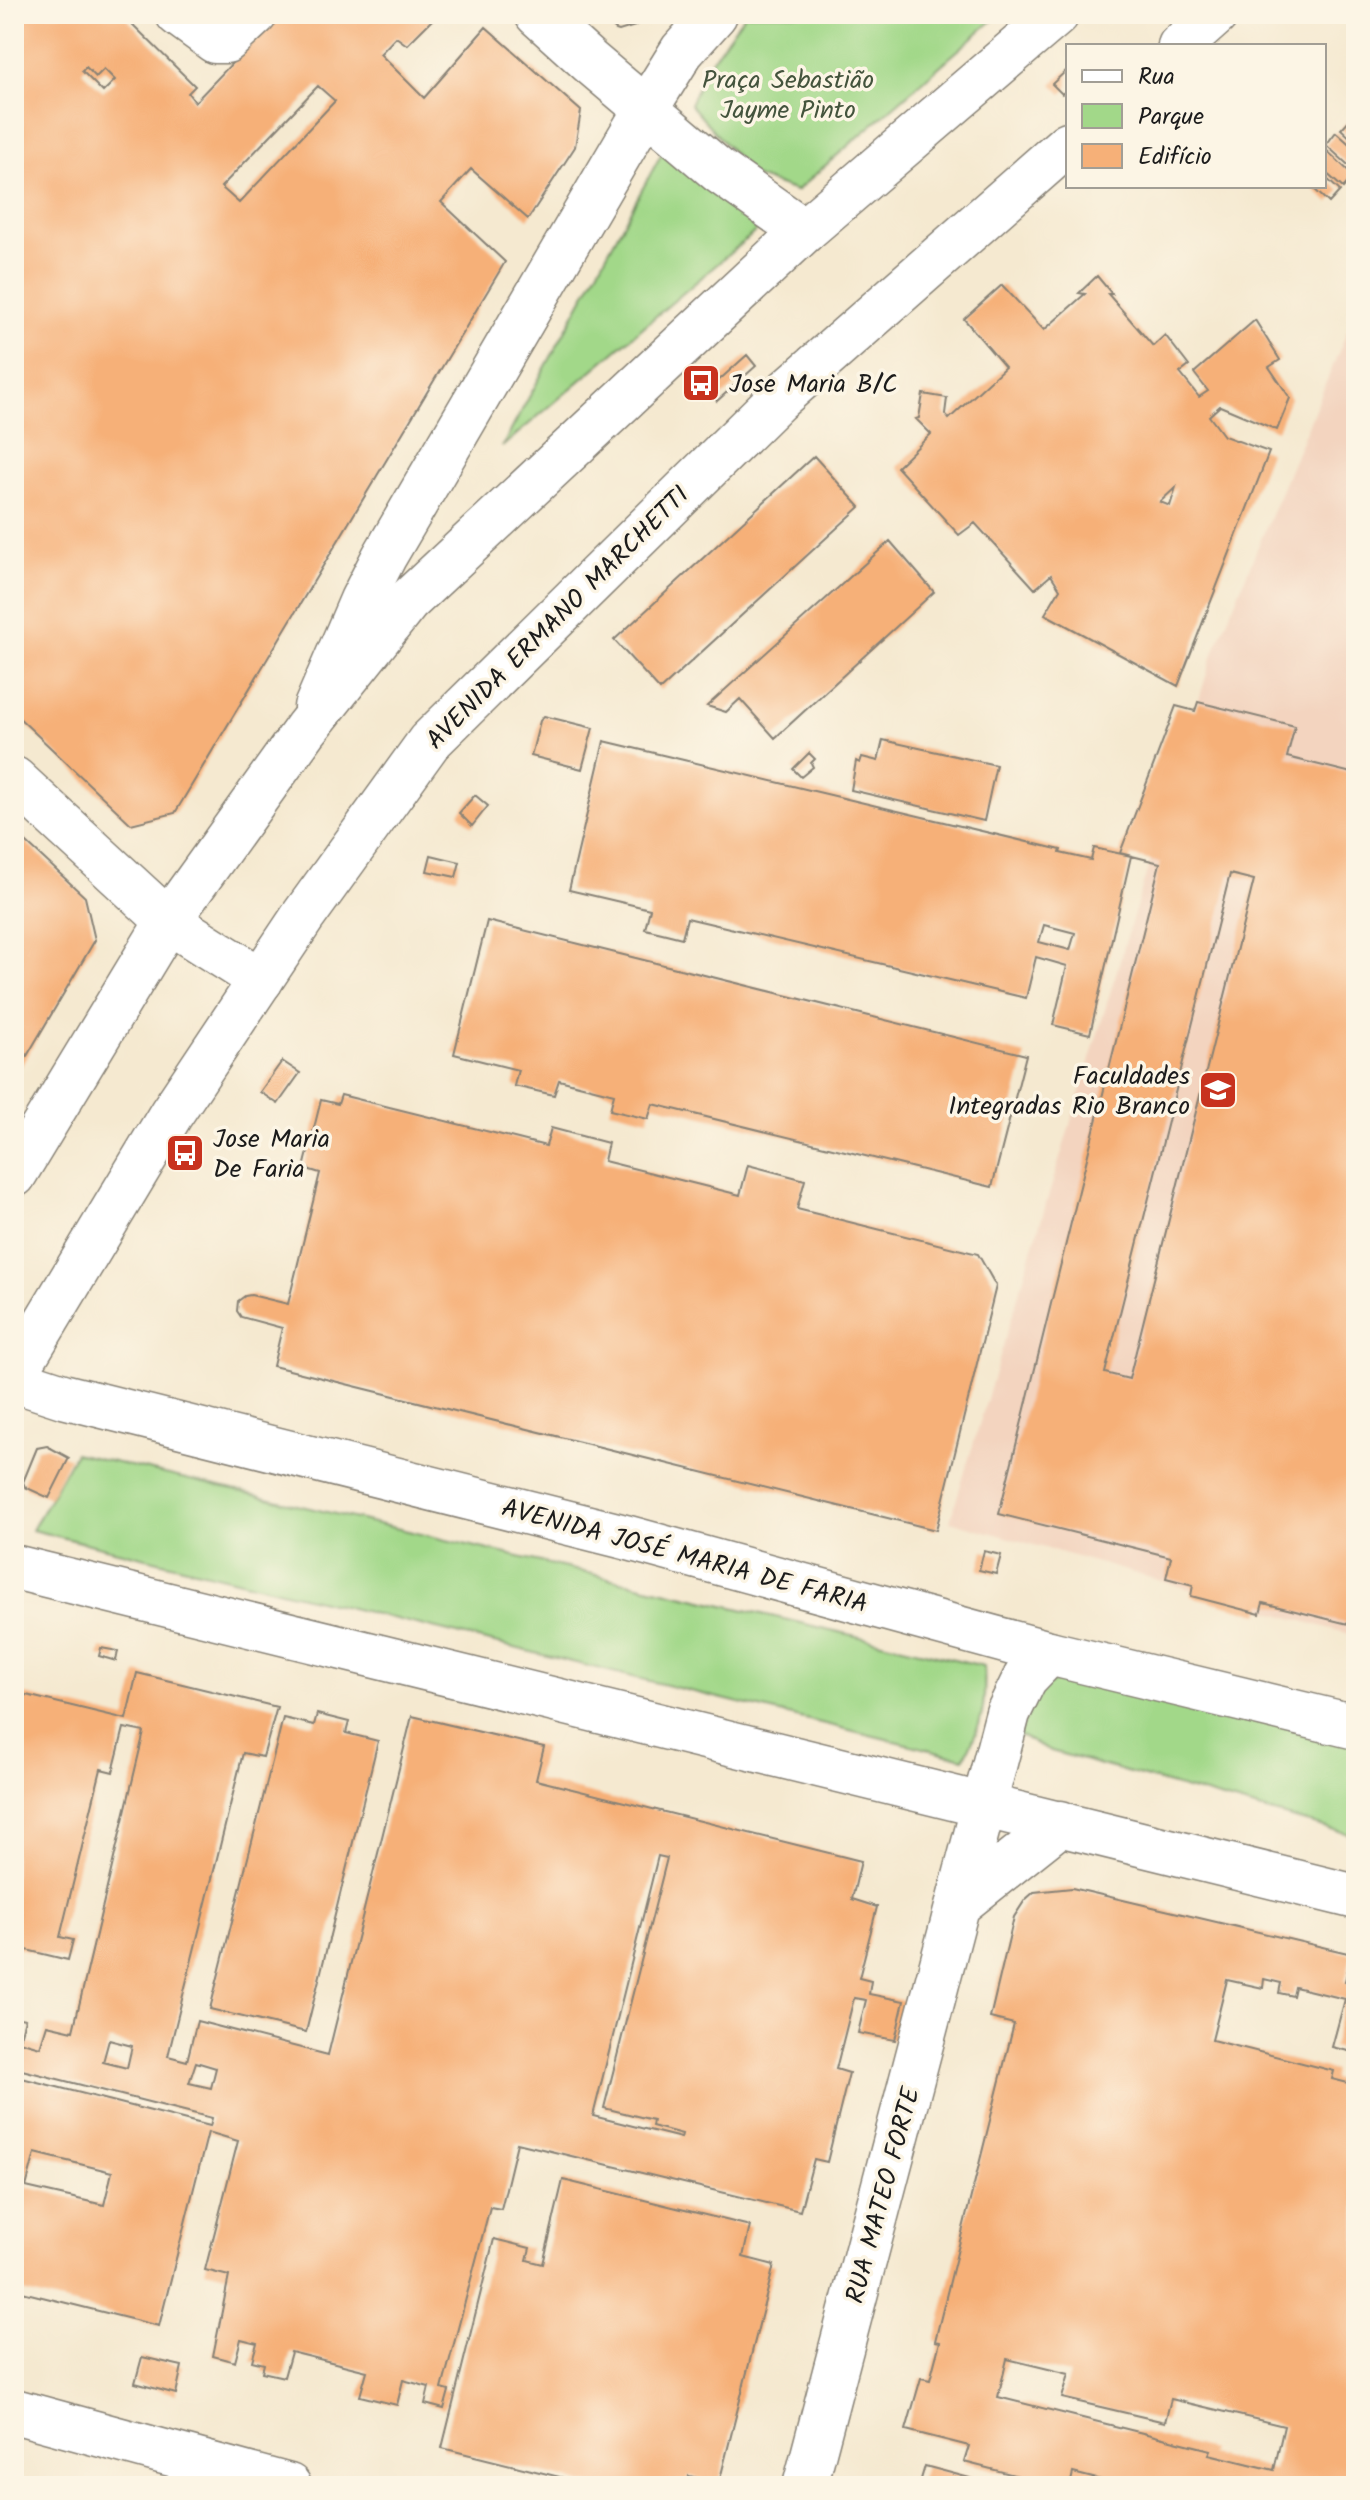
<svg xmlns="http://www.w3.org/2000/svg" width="1370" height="2500" viewBox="0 0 1370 2500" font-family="Kalam,sans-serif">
<rect width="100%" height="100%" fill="#fcf5e5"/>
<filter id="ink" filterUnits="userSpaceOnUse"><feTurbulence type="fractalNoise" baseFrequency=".0125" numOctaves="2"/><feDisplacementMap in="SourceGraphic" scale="16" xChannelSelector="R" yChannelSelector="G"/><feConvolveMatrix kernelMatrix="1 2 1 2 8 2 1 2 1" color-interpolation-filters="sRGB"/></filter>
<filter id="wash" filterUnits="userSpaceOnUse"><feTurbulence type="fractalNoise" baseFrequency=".006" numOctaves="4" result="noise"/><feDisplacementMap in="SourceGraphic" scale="32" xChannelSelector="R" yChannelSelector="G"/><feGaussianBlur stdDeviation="1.8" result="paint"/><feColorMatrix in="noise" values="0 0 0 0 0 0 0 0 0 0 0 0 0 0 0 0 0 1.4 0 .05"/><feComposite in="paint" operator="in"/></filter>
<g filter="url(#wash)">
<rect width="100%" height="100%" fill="#f5e9d0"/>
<path fill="#f3d4bf" d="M 1356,310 L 1356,1636 L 950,1521 L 1211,660 Z"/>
<path fill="#a2d889" stroke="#5f7a52" stroke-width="2" d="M 745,14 L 1000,14 L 796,191 L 753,176 L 690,104 L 708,65 Z
M 663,151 L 762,226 L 502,447 Z
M 75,1453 L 984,1666 C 986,1706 983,1723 964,1758 L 32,1530 Z
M 1075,1673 L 1356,1743 L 1356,1836 L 1051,1751 L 1018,1735 L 1038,1689 Z"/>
<g id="blocks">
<path fill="#f6b078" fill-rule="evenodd" d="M 14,14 L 122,14 L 195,86 L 188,93 L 195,102 L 279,14 L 384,14 L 386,16 L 388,14 L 438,14 L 407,45 L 396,37 L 380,54 L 424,98 L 486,27 L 581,111 L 575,147 L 528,219 L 471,169 L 441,202 L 505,262 L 175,813 L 131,824 L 14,713 ZM 86,67 L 96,77 L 104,69 L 115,80 L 103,92 L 82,71 ZM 318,86 L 335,101 L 239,203 L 221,187 Z
M 597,14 L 649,14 L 635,26 L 619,31 L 616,30 Z
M 1068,69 L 1068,89 L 1062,94 L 1052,84 Z
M 1352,117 L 1356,121 L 1356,143 L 1341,129 Z
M 1336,132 L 1356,150 L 1356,172 L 1326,145 Z
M 1324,148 L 1354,176 L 1343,188 L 1324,171 Z
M 1324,176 L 1340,191 L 1329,203 L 1311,186 L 1324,186 Z
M 1097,276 L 1112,294 L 1108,294 L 1153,346 L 1165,335 L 1189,366 L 1180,373 L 1199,397 L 1208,391 L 1194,373 L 1255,320 L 1280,360 L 1269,367 L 1290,398 L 1277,430 L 1220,406 L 1209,416 L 1224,436 L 1269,452 L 1178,686 L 1045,614 L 1060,589 L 1051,575 L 1035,589 L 975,523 L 959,535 L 897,467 L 931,434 L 916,419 L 919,418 L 923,394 L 947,398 L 945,414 L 949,419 L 1005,367 L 964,319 L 1002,285 L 1044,330 L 1085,294 L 1079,293 ZM 1176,487 L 1170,506 L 1160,502 Z
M 747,355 L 756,366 L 717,401 L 707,391 Z
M 814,456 L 860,507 L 660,690 L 614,640 Z
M 890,541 L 934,592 L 775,738 L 740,699 L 726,712 L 707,706 Z
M 1198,702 L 1295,726 L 1287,757 L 1356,774 L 1356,1209 L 1353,1222 L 1356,1223 L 1356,1626 L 1263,1603 L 1260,1614 L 1191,1596 L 1193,1585 L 1166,1578 L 1171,1557 L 999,1514 L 1160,863 L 1120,853 L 1176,706 L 1195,711 ZM 1230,874 L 1254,880 L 1129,1379 L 1105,1373 Z
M 544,716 L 593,728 L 582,769 L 531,756 L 540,721 Z
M 883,740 L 996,765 L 984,821 L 851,790 L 856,761 L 860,763 L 862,757 L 878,761 Z
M 604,741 L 1061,850 L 1060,853 L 1091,860 L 1094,848 L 1131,856 L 1090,1034 L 1053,1025 L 1067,966 L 1036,957 L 1026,998 L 687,918 L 682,938 L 662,933 L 645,929 L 650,909 L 569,890 ZM 1044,925 L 1075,933 L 1070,950 L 1039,942 Z
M 809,753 L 815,759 L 811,763 L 813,767 L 801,777 L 793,769 Z
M 475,795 L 488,806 L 472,826 L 459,813 Z
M 14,831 L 85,897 L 95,940 L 14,1078 Z
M 431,855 L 460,862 L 456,877 L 427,871 Z
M 487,921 L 1026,1055 L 992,1187 L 653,1104 L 648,1119 L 610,1110 L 614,1094 L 559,1080 L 554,1095 L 514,1086 L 518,1070 L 454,1054 Z
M 282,1061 L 300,1073 L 278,1104 L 260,1092 Z
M 341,1095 L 546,1146 L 551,1128 L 608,1143 L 604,1161 L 740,1195 L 748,1165 L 805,1180 L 797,1209 L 978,1254 L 996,1286 L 936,1530 L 273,1366 L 282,1328 L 241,1317 L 237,1311 L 238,1301 L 245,1296 L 251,1295 L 288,1304 L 320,1173 L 304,1168 L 321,1100 L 338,1104 Z
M 47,1446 L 69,1458 L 49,1498 L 25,1487 L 23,1482 L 37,1448 Z
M 984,1551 L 1001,1555 L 996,1574 L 979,1570 Z
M 101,1648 L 118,1651 L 116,1661 L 99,1656 Z
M 137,1673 L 277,1707 L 263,1757 L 243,1753 L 168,2056 L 187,2061 L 197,2021 L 328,2055 L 412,1716 L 544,1747 L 536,1780 L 861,1861 L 852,1899 L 877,1907 L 859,1978 L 871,1981 L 869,1994 L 904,2001 L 895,2040 L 858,2033 L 866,2000 L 854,1998 L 836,2069 L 849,2073 L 827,2162 L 814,2159 L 800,2211 L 517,2143 L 501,2209 L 490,2207 L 442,2389 L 449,2391 L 444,2409 L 425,2404 L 429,2387 L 403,2380 L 397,2405 L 360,2396 L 367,2371 L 291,2352 L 284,2377 L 262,2372 L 264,2364 L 252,2361 L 257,2343 L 241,2339 L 235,2362 L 213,2356 L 229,2276 L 205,2270 L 238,2141 L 208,2132 L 159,2326 L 14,2290 L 14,2076 L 210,2126 L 212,2118 L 14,2068 L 14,2017 L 25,2019 L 19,2041 L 40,2047 L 47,2025 L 73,2031 L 144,1732 L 124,1728 L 113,1772 L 101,1769 L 60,1937 L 73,1940 L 68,1960 L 14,1947 L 14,1692 L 126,1719 ZM 658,1856 L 667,1858 L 604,2108 L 653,2120 L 652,2126 L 682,2134 L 681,2138 L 593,2116 ZM 109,2040 L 132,2046 L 127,2068 L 103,2062 ZM 196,2062 L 216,2068 L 211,2088 L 189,2083 ZM 35,2153 L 112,2172 L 104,2205 L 26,2187 Z
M 317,1714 L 349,1722 L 346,1733 L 378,1741 L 306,2032 L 210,2009 L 283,1718 L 314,1725 Z
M 1072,1888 L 1352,1954 L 1345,1981 L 1356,1984 L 1356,2053 L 1332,2047 L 1345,1999 L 1295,1987 L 1293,1996 L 1279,1993 L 1281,1983 L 1264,1979 L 1263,1988 L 1227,1980 L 1212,2040 L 1334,2071 L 1332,2079 L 1356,2085 L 1356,2486 L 1112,2486 L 1113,2483 L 1073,2473 L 1070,2486 L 1057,2486 L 964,2462 L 969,2446 L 906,2430 L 921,2378 L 930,2380 L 940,2342 L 935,2341 L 1014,2024 L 990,2018 L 1014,1917 L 1025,1900 L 1034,1892 ZM 1007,2359 L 1069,2374 L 1062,2398 L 1165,2422 L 1171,2399 L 1284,2426 L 1274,2470 L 1209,2454 L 1211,2450 L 998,2397 Z
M 563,2180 L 750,2226 L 743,2257 L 774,2265 L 719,2483 L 689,2476 L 687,2486 L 596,2486 L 442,2448 L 494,2239 L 530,2248 L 527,2260 L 543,2264 Z
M 142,2357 L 182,2366 L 176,2394 L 135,2383 Z
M 925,2466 L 996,2485 L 996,2486 L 919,2486 Z"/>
</g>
</g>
<g filter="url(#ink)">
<use href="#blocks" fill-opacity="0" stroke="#888276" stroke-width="2"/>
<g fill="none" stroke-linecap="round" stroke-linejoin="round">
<defs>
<path id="minor" d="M 178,14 L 215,41 L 226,41 L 255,14
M 537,14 L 590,62 L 719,171 L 804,231
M 316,707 L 362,600 L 384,557 L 646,109 L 682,51 L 715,14
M 14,779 L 168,921 L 261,980
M 959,1904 L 1061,1823
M 14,2411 L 289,2486
M 805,2486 L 1008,1713 L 1025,1678 L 1049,1653"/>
<path id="tertiary" d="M 14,1380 L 63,1396 L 625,1537 L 1049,1653 L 1356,1727
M 14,1567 L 1356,1897"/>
<path id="primary" d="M 1180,46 L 1216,14
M 14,1175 L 168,921 L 306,729 L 407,602 L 804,231 L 1057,14
M 14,1375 L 171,1114 L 304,915 L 429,742 L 777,400 L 1068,144"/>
</defs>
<use href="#minor" stroke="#888276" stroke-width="47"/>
<use href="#tertiary" stroke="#888276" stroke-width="47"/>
<use href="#primary" stroke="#888276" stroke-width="47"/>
<use href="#minor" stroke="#fff" stroke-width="44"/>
<use href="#tertiary" stroke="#fff" stroke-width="44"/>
<use href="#primary" stroke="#fff" stroke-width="44"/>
</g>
</g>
<defs>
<symbol id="bus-square" viewBox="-11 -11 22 22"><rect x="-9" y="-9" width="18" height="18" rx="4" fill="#c8321e" stroke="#fcf5e5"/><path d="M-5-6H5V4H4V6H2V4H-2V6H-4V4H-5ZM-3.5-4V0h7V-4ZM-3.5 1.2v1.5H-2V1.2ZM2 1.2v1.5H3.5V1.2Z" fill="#fff"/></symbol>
<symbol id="university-square" viewBox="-11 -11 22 22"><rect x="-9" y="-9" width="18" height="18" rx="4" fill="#c8321e" stroke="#fcf5e5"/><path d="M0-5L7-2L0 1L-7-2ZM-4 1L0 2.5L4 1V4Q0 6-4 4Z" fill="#fff"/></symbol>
</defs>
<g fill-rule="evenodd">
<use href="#bus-square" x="679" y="361" width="44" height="44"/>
<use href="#university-square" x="1196" y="1068" width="44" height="44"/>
<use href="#bus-square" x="163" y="1131" width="44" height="44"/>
</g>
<g text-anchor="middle" stroke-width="7" stroke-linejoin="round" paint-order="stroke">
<g font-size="26" fill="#44543d" stroke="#fcf5e5">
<text x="788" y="88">Praça Sebastião<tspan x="788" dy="30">Jayme Pinto</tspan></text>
</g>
<g font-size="26" fill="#1c1c1c" stroke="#fcf5e5" text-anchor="start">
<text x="729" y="392">Jose Maria B/C</text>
<text x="1190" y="1084" text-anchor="end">Faculdades<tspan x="1190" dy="30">Integradas Rio Branco</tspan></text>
<text x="213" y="1147">Jose Maria<tspan x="213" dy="30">De Faria</tspan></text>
</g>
<g font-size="26" fill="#1c1c1c" stroke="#fcf5e5">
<text transform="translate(557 617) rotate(-45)" y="9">AVENIDA ERMANO MARCHETTI</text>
<text transform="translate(685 1555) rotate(15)" y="9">AVENIDA JOSÉ MARIA DE FARIA</text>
<text transform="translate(882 2195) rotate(-75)" y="9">RUA MATEO FORTE</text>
</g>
</g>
<rect width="1370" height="2500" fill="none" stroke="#fcf5e5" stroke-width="48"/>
<rect x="1066" y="44" width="260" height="144" fill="#fcf5e5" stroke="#a29e95" stroke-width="2"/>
<rect x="1082" y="70" width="40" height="12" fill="#ffffff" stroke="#a29e95" stroke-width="2"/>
<text x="1138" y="84" font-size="24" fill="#1c1c1c">Rua</text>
<rect x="1082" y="104" width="40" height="24" fill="#a2d889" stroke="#a29e95" stroke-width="2"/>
<text x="1138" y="124" font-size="24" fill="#1c1c1c">Parque</text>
<rect x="1082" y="144" width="40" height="24" fill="#f6b078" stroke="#a29e95" stroke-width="2"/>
<text x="1138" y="164" font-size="24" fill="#1c1c1c">Edifício</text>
</svg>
